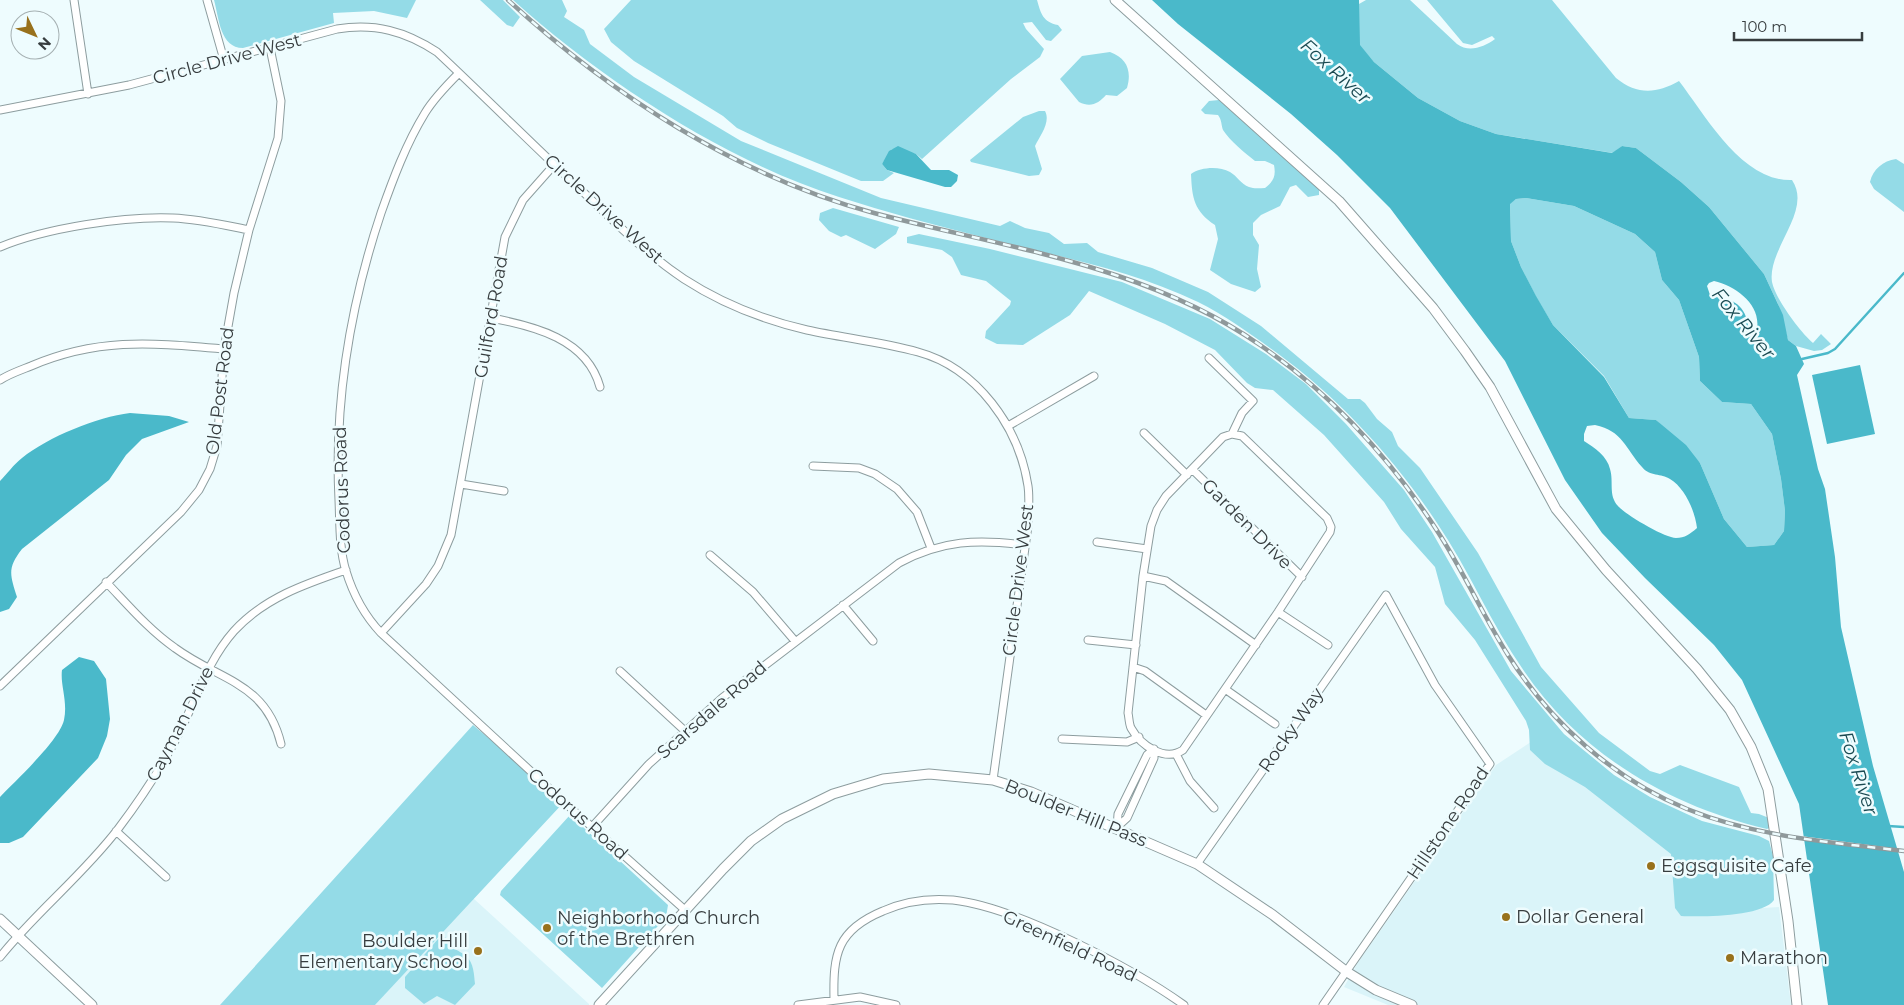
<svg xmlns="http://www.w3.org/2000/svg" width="1904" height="1005" viewBox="0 0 1904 1005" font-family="Montserrat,sans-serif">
<rect width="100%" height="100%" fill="#eefcfe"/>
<path fill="#daf4f9" d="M 1534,740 L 1679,853 L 1682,913 L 1779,907 L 1791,1005 L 1388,1005 L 1344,987 L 1357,964 L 1496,765 Z
M 473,898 L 589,1004 L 589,1005 L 375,1005 Z"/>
<path fill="#94dbe7" d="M 214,0 L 416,0 L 407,18 L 374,11 L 333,13 L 334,23 L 243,48 C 220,48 219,18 214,0 Z
M 480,0 L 503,0 L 520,17 L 513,27 L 507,25 Z
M 513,0 L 562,0 L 567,11 L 564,17 L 584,30 L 590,44 L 634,77 L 741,141 L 881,198 L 1000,226 L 1010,221 L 1025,228 L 1049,233 L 1064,244 L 1087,243 L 1098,252 L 1152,268 L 1208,292 L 1261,326 L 1348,399 L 1360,399 L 1365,403 L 1377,419 L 1392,432 L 1398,446 L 1420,468 L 1478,553 L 1541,667 L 1599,733 L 1650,771 L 1660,774 L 1680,765 L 1739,787 L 1751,813 L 1759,814 L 1769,818 L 1771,827 L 1767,829 C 1670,806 1581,755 1524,671 C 1491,624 1469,570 1437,523 C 1394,458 1340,399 1277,353 C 1252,335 1226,316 1198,302 C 1129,269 1055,256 982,237 C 934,225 886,212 839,197 C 725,161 602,80 513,0 Z
M 631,0 L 1037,0 C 1041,14 1043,22 1058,25 L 1062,30 L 1051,41 L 1046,40 L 1032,22 L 1023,23 L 1026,29 L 1044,49 L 1040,57 L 1011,79 L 922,159 L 916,154 L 892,149 L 882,164 L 887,170 L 894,173 L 883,181 L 861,181 L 768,143 L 737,128 L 723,116 L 634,61 L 611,42 L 604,29 Z
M 1366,0 L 1410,0 L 1457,44 C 1469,53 1484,47 1495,39 L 1492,36 L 1472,45 L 1463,43 L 1427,0 L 1552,0 L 1616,78 C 1637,95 1656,94 1679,81 C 1706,116 1742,182 1792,180 C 1813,211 1767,249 1772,282 C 1775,298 1800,332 1813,343 L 1821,334 L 1831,344 L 1822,350 L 1814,351 L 1796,346 L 1788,340 L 1778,304 L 1764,274 L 1709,207 L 1681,182 L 1636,148 L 1622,146 L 1613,153 L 1496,134 L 1460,121 L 1418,98 L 1374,62 L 1359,45 L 1359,4 Z
M 1110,52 C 1127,58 1132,71 1127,88 L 1117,96 L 1106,95 C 1099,103 1091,108 1079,102 L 1060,79 L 1082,56 Z
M 1219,100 L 1319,188 L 1319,195 L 1308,197 L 1296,185 L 1290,187 L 1280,206 L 1261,215 L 1253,223 L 1253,235 L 1259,245 L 1257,269 L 1261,287 L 1255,292 L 1231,284 L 1210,270 L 1218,239 L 1215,225 C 1194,211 1192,198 1191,174 C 1201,167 1219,166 1230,172 C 1237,176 1241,184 1249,187 C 1254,189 1260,188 1265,188 C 1274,181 1276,176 1274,165 L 1265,161 L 1255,161 C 1244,152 1230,141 1223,130 C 1221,125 1222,120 1218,115 L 1205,114 L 1201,110 L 1209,101 Z
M 1039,111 L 1045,111 C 1051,122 1040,136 1035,146 L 1042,169 L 1039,175 L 1029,176 L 971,162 L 970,160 L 1023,117 Z
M 1896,159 L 1904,164 L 1904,212 L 1874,189 L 1870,182 C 1873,169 1883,161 1896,159 Z
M 1526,198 L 1574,206 L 1635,234 L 1655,252 L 1662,280 L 1679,300 L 1699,357 L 1700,381 L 1722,402 L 1751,404 L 1772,434 L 1781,479 L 1785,511 L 1784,531 L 1774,545 L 1747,547 L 1724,519 L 1700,463 L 1656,420 L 1629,418 L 1604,376 L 1553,325 L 1536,297 L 1521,267 L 1511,241 L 1510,203 L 1516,199 Z
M 833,208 L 899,227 L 896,234 L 875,249 L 846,235 L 841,237 L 829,231 L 819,220 L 820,213 Z
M 919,234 L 990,249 L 1122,282 L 1210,319 L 1266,354 L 1306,384 L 1346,424 L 1404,490 L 1432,532 L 1511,671 L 1564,734 L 1614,775 L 1650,797 L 1702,821 L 1759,836 L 1769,841 L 1773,856 L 1774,900 C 1762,917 1702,917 1681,916 L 1675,908 L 1671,854 L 1585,787 L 1545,764 L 1530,750 L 1529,730 L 1526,721 L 1475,640 L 1445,604 L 1435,567 L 1401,529 L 1384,502 L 1324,435 L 1273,390 L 1255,388 L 1247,383 L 1215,350 L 1165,324 L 1089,291 L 1070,315 L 1023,345 L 997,344 L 985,338 L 986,331 L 1010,305 L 1011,301 L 986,281 L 961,275 L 952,257 L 942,250 L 907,243 L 907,237 Z
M 473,725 L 564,802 L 375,1005 L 220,1005 Z
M 570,815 L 668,905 L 666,917 L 602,988 L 500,895 L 501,891 Z
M 446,937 C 450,950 458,949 466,956 C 474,963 474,975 475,984 L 455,1005 L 437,996 L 424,1004 L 405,988 L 405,977 L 438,939 Z"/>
<path fill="#4ab9ca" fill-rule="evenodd" d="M 1152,0 L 1359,0 L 1360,45 L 1374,62 L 1418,98 L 1460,121 L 1496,134 L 1612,153 L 1622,146 L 1636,148 L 1681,182 L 1709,207 L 1764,274 L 1783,315 L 1788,340 L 1796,346 L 1804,364 L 1797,375 L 1818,469 L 1825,489 L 1835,557 L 1841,627 L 1873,766 L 1904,872 L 1904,1005 L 1828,1005 L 1799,804 L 1742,680 L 1714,645 L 1645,578 L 1602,533 L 1565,480 L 1505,361 L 1390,208 L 1337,155 L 1291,114 L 1178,24 ZM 1526,198 L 1574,206 L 1635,234 L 1655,252 L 1662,280 L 1679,300 L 1699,357 L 1700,381 L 1722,402 L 1751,404 L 1772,434 L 1781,479 L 1785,511 L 1784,531 L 1774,545 L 1747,547 L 1724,519 L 1700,463 L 1686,445 L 1656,420 L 1629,418 L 1604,377 L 1553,325 L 1536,296 L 1521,267 L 1511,241 L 1510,204 L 1516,199 ZM 1714,281 C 1737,286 1764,307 1756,333 L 1752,334 C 1748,330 1748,325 1747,320 C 1742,301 1727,298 1710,295 L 1707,286 L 1709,283 ZM 1595,425 C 1623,431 1625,448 1642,467 C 1650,477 1661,473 1670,479 C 1685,488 1695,511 1697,528 C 1690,534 1685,538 1676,538 C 1665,538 1626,515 1618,506 C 1608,495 1614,482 1610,469 C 1607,456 1595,448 1584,441 L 1584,434 L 1587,426 Z
M 898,146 L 916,154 L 931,170 L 949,170 L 958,175 L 957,181 L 951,187 L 945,187 L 887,170 L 882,164 L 889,151 Z
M 1860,365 L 1875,434 L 1827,444 L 1812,375 Z
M 130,413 L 169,416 L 189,422 L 142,439 L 126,455 L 109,480 L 22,549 C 7,568 10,575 17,597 L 9,609 L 0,612 L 0,481 C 7,474 14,464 22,458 C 48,437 97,417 130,413 Z
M 79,657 L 94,661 L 106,679 L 110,719 L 107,736 L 98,758 L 23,837 L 9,843 L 0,843 L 0,797 C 16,780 59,741 64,720 C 68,701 60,685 62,670 Z"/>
<path fill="#eefcfe" d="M 1801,836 L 1900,849 L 1901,852 L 1801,840 Z"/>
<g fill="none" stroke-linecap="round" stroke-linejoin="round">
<path stroke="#4ab9ca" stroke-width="2.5" d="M 1802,359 L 1828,353 L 1835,349 L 1904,273
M 1888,826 L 1904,827"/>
<defs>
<path id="minor" d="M 74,0 L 88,94
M 207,0 L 224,60
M 459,73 C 447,85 434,98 425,113 C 406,144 393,179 381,213 C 350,306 334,402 339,500 C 340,522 339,549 346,571 C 353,594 365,616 381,633 L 564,802 L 685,910
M 0,110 L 129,85 L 337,29 C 375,23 405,31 437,52 C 485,97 532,144 580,189 C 614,221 645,253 684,279 C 721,303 764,320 807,330 C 844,338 882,342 918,352 C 977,368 1019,427 1028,486 C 1030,499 1028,513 1028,526 L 993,780
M 0,247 C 46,228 124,216 173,218 C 199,219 224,225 249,230
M 491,318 C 534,326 587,339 600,387
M 1209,358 L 1253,401 L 1242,413 L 1232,434
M 0,380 C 9,374 21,370 31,366 C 99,337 153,343 224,349
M 1008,426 L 1094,376
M 1144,433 L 1187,475
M 1232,434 L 1242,436 L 1327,518 L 1331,527 L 1330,532 L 1278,612 L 1183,750 C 1165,762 1141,746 1131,728 C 1129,724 1129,717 1128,713 L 1143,576 L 1151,526 L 1157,510 L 1166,496 L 1223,437 Z
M 813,466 L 859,468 L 875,474 L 897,489 L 917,512 L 931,548
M 1193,470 L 1302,577
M 461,484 L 504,491
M 1097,542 L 1147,549
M 710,555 L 753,592 L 795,641
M 1143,576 L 1166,581 L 1256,645
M 106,582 C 128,605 149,630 175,648 C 220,681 266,682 281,744
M 843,605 L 873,641
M 1278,612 L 1328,645
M 381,633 L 426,584 L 438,566 L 451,535 L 505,237 L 523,200 L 554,165
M 1088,640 L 1136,645
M 1133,667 L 1145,671 L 1206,715
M 620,671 L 685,731
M 0,686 L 181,512 L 199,490 L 210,469 L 217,446 L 224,349 L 234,293 L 249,230 L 278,138 L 281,101 L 270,48
M 1225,689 L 1275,724
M 1062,739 L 1127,742 L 1139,737
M 1176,754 L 1190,781 L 1214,808
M 592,827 L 649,764 L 722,698 L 899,563 C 942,540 978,539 1024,545
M 1116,828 L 1127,818 L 1154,758 L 1154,749
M 1117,828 L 1118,814 L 1147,755 L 1154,749
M 116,831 L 166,877
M 1197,864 L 1386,595 L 1435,685 L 1490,764 L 1323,1005
M 0,957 C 36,912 83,875 118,829 C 143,796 166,761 184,723 C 199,691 210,658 234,631 C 264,598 305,584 346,570
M 834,999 C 833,954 837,930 883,911 C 905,901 929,898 953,900 C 1016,907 1132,968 1184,1005
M 798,1005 L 860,997 L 896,1005"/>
<path id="tertiary" d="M 1115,0 L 1339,201 L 1433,308 L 1465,351 L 1490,387 L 1556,509 L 1606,570 L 1697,669 L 1730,710 L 1751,747 L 1768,789 L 1788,921 L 1797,1005
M 0,919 L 92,1005
M 599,1005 L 723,869 L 751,841 L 782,819 L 833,794 L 883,779 L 929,774 L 993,780 L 1031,792 L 1197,864 L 1273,915 L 1347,972 L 1376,990 L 1412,1005"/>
</defs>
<use href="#minor" stroke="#8d9d9f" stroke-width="9"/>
<use href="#tertiary" stroke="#8d9d9f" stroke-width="11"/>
<use href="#minor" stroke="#fff" stroke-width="7"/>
<use href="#tertiary" stroke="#fff" stroke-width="9"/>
<defs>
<path id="rail" d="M 508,0 C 611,95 738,176 874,213 C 1006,248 1145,265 1260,345 C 1330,393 1390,458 1436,529 C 1463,570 1482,614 1508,655 C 1551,723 1612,778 1687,809 C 1756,837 1830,842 1904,851"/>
</defs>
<use href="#rail" stroke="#8f999b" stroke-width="4.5"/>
<use href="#rail" stroke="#eefcfe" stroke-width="2.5" stroke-dasharray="8" stroke-linecap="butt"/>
</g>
<g fill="#98711c" stroke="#eefcfe" stroke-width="2">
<circle cx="1651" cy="866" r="5"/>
<circle cx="1506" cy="917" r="5"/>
<circle cx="547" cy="928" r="5"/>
<circle cx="478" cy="951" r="5"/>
<circle cx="1730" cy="958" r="5"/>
</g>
<g text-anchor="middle" stroke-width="5" stroke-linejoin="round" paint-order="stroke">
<g font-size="18" fill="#373d3f" stroke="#eefcfe">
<text transform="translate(227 59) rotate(-15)" y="6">Circle Drive West</text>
<text transform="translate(604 209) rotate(42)" y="6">Circle Drive West</text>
<text transform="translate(491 317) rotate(-80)" y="6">Guilford Road</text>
<text transform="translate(220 391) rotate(-83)" y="6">Old Post Road</text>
<text transform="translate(342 490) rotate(-92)" y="6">Codorus Road</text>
<text transform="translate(1247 524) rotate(45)" y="6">Garden Drive</text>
<text transform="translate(1018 580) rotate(-83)" y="6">Circle Drive West</text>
<text transform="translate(712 710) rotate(-41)" y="6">Scarsdale Road</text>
<text transform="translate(180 724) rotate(-63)" y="6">Cayman Drive</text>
<text transform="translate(1291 730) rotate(-55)" y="6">Rocky Way</text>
<text transform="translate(1076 813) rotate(22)" y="6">Boulder Hill Pass</text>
<text transform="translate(578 814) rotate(42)" y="6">Codorus Road</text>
<text transform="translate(1448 823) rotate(-56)" y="6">Hillstone Road</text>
<text transform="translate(1070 946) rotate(25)" y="6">Greenfield Road</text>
</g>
<g font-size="18" fill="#373d3f" stroke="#eefcfe" text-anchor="start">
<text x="1661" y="872">Eggsquisite Cafe</text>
<text x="1516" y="923">Dollar General</text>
<text x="557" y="924">Neighborhood Church<tspan x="557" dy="21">of the Brethren</tspan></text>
<text x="468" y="947" text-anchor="end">Boulder Hill<tspan x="468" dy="21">Elementary School</tspan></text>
<text x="1740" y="964">Marathon</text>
</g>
<g font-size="19" font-style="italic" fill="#1a4a52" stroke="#eefcfe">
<text transform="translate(1336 71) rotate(42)" y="7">Fox River</text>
<text transform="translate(1744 323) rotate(50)" y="7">Fox River</text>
<text transform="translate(1859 773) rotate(72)" y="7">Fox River</text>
</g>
</g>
<g transform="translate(35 35) rotate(133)"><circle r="24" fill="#eefcfe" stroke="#a5b0b2"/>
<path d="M0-4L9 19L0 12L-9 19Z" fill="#98711c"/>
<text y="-8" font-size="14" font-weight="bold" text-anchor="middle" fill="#373d3f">N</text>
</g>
<path d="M1734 32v8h128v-8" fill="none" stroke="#373d3f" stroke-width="2.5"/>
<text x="1742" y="32" font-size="15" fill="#373d3f" stroke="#eefcfe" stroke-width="4" paint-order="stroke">100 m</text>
</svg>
